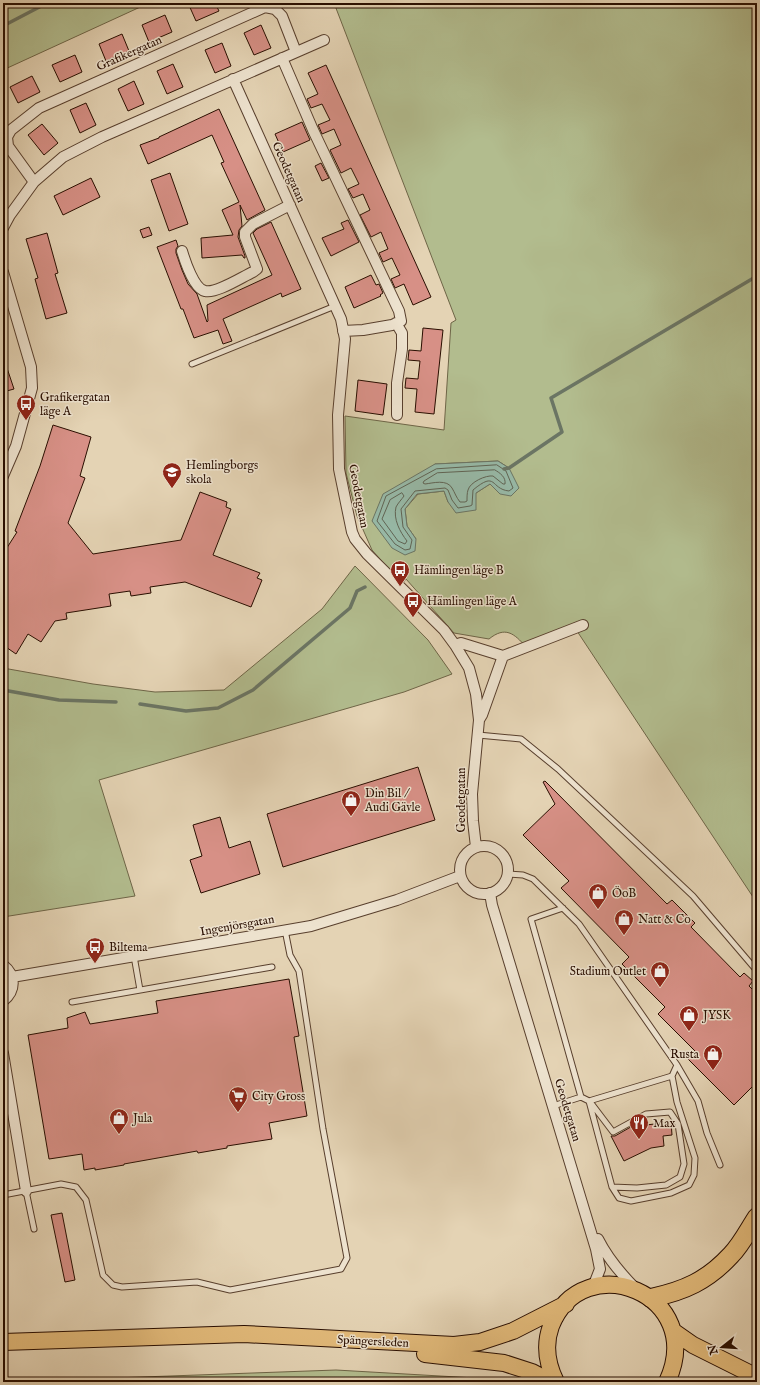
<svg xmlns="http://www.w3.org/2000/svg" width="760" height="1385" viewBox="0 0 760 1385" font-family="'IM FELL English',serif">
<rect width="100%" height="100%" fill="#e4d3b4"/>
<filter id="stains"><feTurbulence type="fractalNoise" baseFrequency=".005" numOctaves="4"/><feColorMatrix values="0 0 0 0 .2 0 0 0 0 .09 0 0 0 0 .02 0 0 0 .5 -.17"/></filter>
<radialGradient id="worn" r=".72"><stop offset=".6" stop-color="#630" stop-opacity="0"/><stop offset="1" stop-color="#630" stop-opacity=".3"/></radialGradient>
<path fill="#b2bc8e" stroke="#6e6547" fill-rule="evenodd" d="M 3,3 L 149,3 L 3,70 Z
M 334,3 L 757,3 L 757,903 L 575,628 L 526,647 C 514,633 505,626 489,639 L 454,633 L 406,579 L 402,584 L 372,550 L 357,516 L 346,473 L 345,416 L 444,430 L 451,323 L 456,320 ZM 498,461 L 509,468 L 500,494 L 490,484 L 476,493 L 448,502 L 444,491 L 418,494 L 405,509 L 407,526 L 416,539 L 372,521 L 435,464 Z
M 355,566 L 428,640 L 452,674 L 404,692 L 99,780 L 135,896 L 3,917 L 3,668 L 93,684 L 155,692 L 224,690 L 322,609 Z
M 336,1370 L 475,1378 L 484,1382 L 3,1382 Z"/>
<path fill="#97b9a7" stroke="#6b7564" d="M 498,461 L 509,468 L 519,488 L 511,496 L 500,494 L 490,484 L 476,493 L 476,510 L 456,513 L 448,502 L 444,491 L 417,494 L 405,509 L 407,526 L 416,539 L 415,551 L 405,555 L 392,548 L 372,521 L 383,494 L 435,464 Z"/>
<g fill="none" stroke-linecap="round" stroke-linejoin="round">
<path stroke="#606454" stroke-width="1" d="M 497,465 L 506,471 L 513,488 L 509,491 C 490,489 497,470 473,490 L 472,505 L 470,506 L 458,508 L 452,500 L 448,490 L 445,488 L 415,491 L 401,509 L 403,527 L 412,540 L 410,549 L 405,550 L 395,544 L 377,521 L 386,496 L 436,469 Z
M 495,470 C 500,473 506,477 505,484 L 503,484 L 493,476 C 486,475 470,482 468,490 C 467,493 467,497 467,501 L 465,502 L 460,502 C 456,497 455,493 452,488 C 447,479 433,483 425,484 L 423,483 L 424,481 L 437,473 Z
M 402,493 L 404,496 C 402,499 398,503 396,507 C 393,519 400,532 407,541 L 405,544 L 398,541 L 382,519 L 390,500 Z"/>
<path stroke="#6b7564" stroke-width="3.5" d="M 3,26 L 47,3
M 504,469 L 509,468 L 562,432 L 551,398 L 757,276
M 3,690 L 59,700 L 116,702
M 140,704 L 186,711 L 218,708 L 253,690 L 350,608 L 357,591 L 365,587"/>
</g>
<path fill="#d79086" stroke="#290e00" d="M 188,3 L 215,3 L 219,11 L 196,21 Z
M 165,15 L 172,32 L 149,42 L 142,25 Z
M 261,25 L 271,48 L 254,55 L 244,33 Z
M 122,34 L 129,51 L 106,61 L 99,44 Z
M 222,43 L 231,66 L 215,73 L 205,50 Z
M 75,55 L 82,72 L 60,82 L 52,65 Z
M 173,64 L 183,87 L 167,94 L 157,71 Z
M 326,65 L 431,297 L 413,305 L 404,284 L 395,288 L 391,279 L 400,275 L 392,258 L 383,262 L 379,253 L 388,249 L 381,232 L 371,237 L 360,215 L 370,210 L 363,194 L 353,198 L 348,189 L 359,184 L 351,168 L 341,173 L 330,150 L 341,145 L 334,129 L 322,134 L 319,127 L 318,125 L 330,120 L 322,104 L 311,108 L 307,99 L 318,94 L 308,73 Z
M 32,76 L 40,92 L 18,103 L 10,87 Z
M 134,81 L 144,104 L 128,111 L 118,89 Z
M 86,103 L 96,125 L 80,133 L 70,110 Z
M 219,109 L 265,210 L 247,220 L 240,205 L 242,226 L 239,230 L 238,237 L 245,256 L 245,258 L 244,258 L 242,255 L 202,258 L 201,238 L 233,235 L 222,210 L 239,202 L 221,163 L 224,162 L 212,135 L 148,164 L 140,145 L 159,138 L 159,137 Z
M 302,122 L 310,140 L 283,152 L 275,134 Z
M 42,124 L 58,143 L 44,155 L 28,135 Z
M 321,163 L 329,178 L 322,181 L 315,166 Z
M 170,173 L 188,224 L 169,231 L 151,180 Z
M 91,178 L 100,197 L 63,215 L 54,196 Z
M 348,220 L 359,242 L 331,256 L 322,238 L 344,229 L 341,223 Z
M 271,222 L 301,289 L 282,297 L 281,293 L 223,319 L 232,341 L 223,344 L 218,330 L 194,338 L 183,309 L 181,309 L 157,247 L 176,240 L 178,246 L 176,249 L 176,253 L 182,270 L 188,284 L 197,294 L 207,322 L 208,321 L 207,305 L 272,275 L 253,233 L 257,229 Z
M 149,227 L 152,235 L 143,238 L 140,230 Z
M 47,233 L 58,273 L 55,274 L 67,313 L 46,319 L 35,279 L 38,278 L 26,239 Z
M 371,275 L 376,285 L 379,284 L 383,293 L 380,295 L 381,296 L 354,308 L 345,287 Z
M 423,328 L 443,330 L 434,414 L 415,412 L 417,389 L 405,388 L 406,378 L 418,379 L 420,361 L 408,360 L 409,350 L 421,351 Z
M 3,362 L 5,362 L 14,389 L 3,392 Z
M 358,380 L 387,384 L 383,415 L 355,411 Z
M 53,425 L 91,437 L 80,476 L 85,478 L 68,523 L 93,554 L 181,540 L 200,492 L 227,502 L 226,507 L 231,509 L 213,555 L 260,573 L 257,578 L 262,580 L 251,607 L 185,582 L 150,587 L 151,593 L 131,596 L 130,591 L 109,594 L 111,606 L 66,613 L 67,619 L 55,621 L 41,642 L 28,634 L 16,654 L 3,645 L 3,554 L 17,532 L 15,531 L 40,466 Z
M 418,767 L 435,820 L 283,867 L 267,814 Z
M 545,781 L 667,904 L 672,900 L 695,923 L 691,927 L 740,977 L 744,973 L 753,981 L 749,986 L 757,994 L 757,1082 L 734,1105 L 688,1059 L 695,1051 L 658,1014 L 665,1007 L 622,964 L 629,957 L 561,888 L 569,881 L 523,835 L 555,804 L 543,782 Z
M 220,817 L 229,848 L 250,841 L 260,874 L 201,893 L 190,860 L 202,856 L 193,825 Z
M 289,979 L 299,1036 L 294,1037 L 307,1116 L 269,1123 L 272,1139 L 227,1146 L 227,1148 L 198,1153 L 197,1151 L 124,1164 L 124,1165 L 95,1170 L 95,1168 L 84,1170 L 82,1154 L 49,1159 L 28,1035 L 68,1028 L 67,1018 L 85,1012 L 90,1024 L 158,1013 L 156,1001 Z
M 643,1120 L 646,1125 L 671,1122 L 672,1135 L 663,1136 L 664,1146 L 651,1148 L 624,1161 L 611,1136 L 615,1136 Z
M 62,1213 L 75,1280 L 65,1282 L 51,1215 Z"/>
<g fill="none" stroke-linecap="round" stroke-linejoin="round">
<defs>
<path id="lane" d="M 192,364 L 335,306
M 478,735 L 521,739 L 558,769 L 693,896 L 757,971
M 508,874 L 523,875 L 533,879 L 579,924 L 677,1065 L 698,1101 L 707,1133 L 720,1165
M 563,908 L 531,919 L 581,1097
M 134,956 L 140,990
M 72,1002 L 272,967
M 589,1101 L 612,1187 L 619,1198 L 631,1201 L 671,1193 L 689,1185 L 694,1175 L 695,1158 L 677,1102 L 672,1076
M 591,1103 L 613,1132 L 646,1114 L 670,1112 L 678,1124 L 684,1164 L 680,1177 L 666,1185 L 637,1188 L 612,1187
M 553,1106 L 581,1097 L 589,1101 L 672,1076 L 677,1065
M 26,1191 L 34,1229
M 3,1195 L 61,1184 L 76,1187 L 86,1200 L 103,1275 L 113,1285 L 122,1287 L 197,1282 L 230,1290 L 341,1269 L 347,1258 L 323,1129 L 299,971 L 290,955 L 285,930"/>
<path id="street" d="M 282,58 L 313,130 L 399,311 L 401,321 L 392,325 L 363,330 L 343,331
M 233,79 L 341,319 L 345,339 L 338,415 L 339,469 L 352,532 L 355,539 L 367,554 L 444,630 L 455,645 L 469,668 L 476,694 L 479,720 L 472,794 L 473,821 L 476,847
M 34,182 L 8,146 L 7,137 L 11,130 L 39,108 L 265,7 L 275,9 L 282,16 L 296,52
M 3,228 L 10,215 L 34,182 L 63,157 L 102,137 L 324,40
M 182,251 C 185,261 194,289 205,291 C 216,294 242,277 253,272 L 257,269 L 245,237 L 245,232 L 253,224 L 290,205
M 3,272 L 31,367 L 32,388 L 16,446 L 3,476
M 396,323 L 402,333 L 402,349 L 397,383 L 397,415
M 455,645 L 461,643 L 503,656
M 479,720 L 482,715 L 503,656 L 583,625
M460 870a24 24 0 1 1 48 0a24 24 0 1 1-48 0Z
M 490,893 L 492,905 L 596,1249 L 600,1269 L 593,1287
M 3,965 C 16,975 16,991 3,1001
M 12,977 L 311,926 L 397,900 L 460,876
M 3,1053 L 26,1191
M 598,1239 C 608,1259 621,1274 636,1289"/>
<path id="primary" d="M 673,1331 L 693,1345 L 757,1377
M 3,1342 L 244,1334 L 454,1345 L 480,1342 L 513,1331 L 566,1304
M 425,1354 L 504,1363 L 532,1372 L 551,1382
M 556,1382 C 547,1364 544,1345 551,1326 C 583,1245 708,1294 667,1382"/>
<path id="highway" d="M 651,1298 C 684,1291 707,1281 731,1255 C 741,1245 749,1229 757,1217"/>
</defs>
<use href="#lane" stroke="#583f2d" stroke-width="7"/>
<use href="#street" stroke="#583f2d" stroke-width="12"/>
<use href="#primary" stroke="#290e00" stroke-width="18"/>
<use href="#highway" stroke="#290e00" stroke-width="20"/>
<use href="#lane" stroke="#ede2ce" stroke-width="5"/>
<use href="#street" stroke="#ede2ce" stroke-width="10"/>
<use href="#primary" stroke="#e2ba7a" stroke-width="16"/>
<use href="#highway" stroke="#e2ba7a" stroke-width="18"/>
</g>
<defs>
<symbol id="bus-pin" viewBox="-11 -11 22 30"><path d="M0 17L-7.5 6A9.5 9.5 0 1 1 7.5 6Z" fill="#8f2418" stroke="#ede2ce"/><path d="M-5-6H5V4H4V6H2V4H-2V6H-4V4H-5ZM-3.5-4V0h7V-4ZM-3.5 1.2v1.5H-2V1.2ZM2 1.2v1.5H3.5V1.2Z" fill="#fff"/></symbol>
<symbol id="school-pin" viewBox="-11 -11 22 30"><path d="M0 17L-7.5 6A9.5 9.5 0 1 1 7.5 6Z" fill="#8f2418" stroke="#ede2ce"/><path d="M0-5L7-2L0 1L-7-2ZM-4 1L0 2.5L4 1V4Q0 6-4 4Z" fill="#fff"/></symbol>
<symbol id="shop-pin" viewBox="-11 -11 22 30"><path d="M0 17L-7.5 6A9.5 9.5 0 1 1 7.5 6Z" fill="#8f2418" stroke="#ede2ce"/><path d="M-5-2.5h2.3a2.7 3.5 0 0 1 5.4 0H5L5.5 6h-11ZM-1.5-2.5h3a1.5 2.3 0 0 0-3 0Z" fill="#fff"/></symbol>
<symbol id="supermarket-pin" viewBox="-11 -11 22 30"><path d="M0 17L-7.5 6A9.5 9.5 0 1 1 7.5 6Z" fill="#8f2418" stroke="#ede2ce"/><path d="M-6-5.5h2.5l.6 2H6L4.5 2H-2.5L-4.4-4H-6ZM-1.5 3.2a1.3 1.3 0 1 0 .1 0ZM3 3.2a1.3 1.3 0 1 0 .1 0Z" fill="#fff"/></symbol>
<symbol id="restaurant-pin" viewBox="-11 -11 22 30"><path d="M0 17L-7.5 6A9.5 9.5 0 1 1 7.5 6Z" fill="#8f2418" stroke="#ede2ce"/><path d="M-5-6h1v4h1v-4h1v4h1v-4h1v5L-1.5 .5V6h-2V.5L-5-1ZM5-6V6H3V1.5H1.5Q1.5-4 5-6Z" fill="#fff"/></symbol>
</defs>
<g fill-rule="evenodd">
<use href="#bus-pin" x="15" y="393" width="22" height="30"/>
<use href="#school-pin" x="161" y="461" width="22" height="30"/>
<use href="#bus-pin" x="389" y="559" width="22" height="30"/>
<use href="#bus-pin" x="402" y="590" width="22" height="30"/>
<use href="#shop-pin" x="340" y="789" width="22" height="30"/>
<use href="#shop-pin" x="587" y="882" width="22" height="30"/>
<use href="#shop-pin" x="613" y="908" width="22" height="30"/>
<use href="#bus-pin" x="84" y="936" width="22" height="30"/>
<use href="#shop-pin" x="649" y="960" width="22" height="30"/>
<use href="#shop-pin" x="678" y="1004" width="22" height="30"/>
<use href="#shop-pin" x="702" y="1043" width="22" height="30"/>
<use href="#supermarket-pin" x="227" y="1085" width="22" height="30"/>
<use href="#shop-pin" x="108" y="1107" width="22" height="30"/>
<use href="#restaurant-pin" x="628" y="1112" width="22" height="30"/>
</g>
<g text-anchor="middle" stroke-width="3" stroke-linejoin="round" paint-order="stroke">
<g font-size="12" fill="#290e00" stroke="#ede2ce">
<text transform="translate(129 53) rotate(-24)" y="4">Grafikergatan</text>
<text transform="translate(289 172) rotate(66)" y="4">Geodetgatan</text>
<text transform="translate(359 496) rotate(79)" y="4">Geodetgatan</text>
<text transform="translate(461 800) rotate(-90)" y="4">Geodetgatan</text>
<text transform="translate(237 925) rotate(-10)" y="4">Ingenjörsgatan</text>
<text transform="translate(568 1110) rotate(73)" y="4">Geodetgatan</text>
<text transform="translate(373 1341) rotate(3)" y="4">Spängersleden</text>
</g>
<g font-size="12" fill="#290e00" stroke="#ede2ce" text-anchor="start">
<text x="40" y="401">Grafikergatan<tspan x="40" dy="14">läge A</tspan></text>
<text x="186" y="469">Hemlingborgs<tspan x="186" dy="14">skola</tspan></text>
<text x="414" y="574">Hämlingen läge B</text>
<text x="427" y="605">Hämlingen läge A</text>
<text x="365" y="797">Din Bil /<tspan x="365" dy="14">Audi Gävle</tspan></text>
<text x="612" y="897">ÖoB</text>
<text x="638" y="923">Natt &amp; Co</text>
<text x="109" y="951">Biltema</text>
<text x="646" y="975" text-anchor="end">Stadium Outlet</text>
<text x="703" y="1019">JYSK</text>
<text x="699" y="1058" text-anchor="end">Rusta</text>
<text x="252" y="1100">City Gross</text>
<text x="133" y="1122">Jula</text>
<text x="653" y="1127">Max</text>
</g>
</g>
<rect width="760" height="1385" fill="none" stroke="#e4d3b4" stroke-width="16"/>
<rect x="4" y="4" width="752" height="1377" fill="none" stroke="#290e00" stroke-width="2"/>
<rect x="8" y="8" width="744" height="1369" fill="none" stroke="#290e00"/>
<g transform="translate(722 1347) rotate(253)" stroke="#ede2ce" stroke-width="3" paint-order="stroke">
<path d="M0-3L7 15L0 10L-7 15Z" fill="#290e00"/>
<text y="-6" font-size="11" font-weight="bold" text-anchor="middle" fill="#290e00">N</text>
</g>
<rect width="100%" height="100%" filter="url(#stains)"/>
<rect width="100%" height="100%" fill="url(#worn)"/>
</svg>
